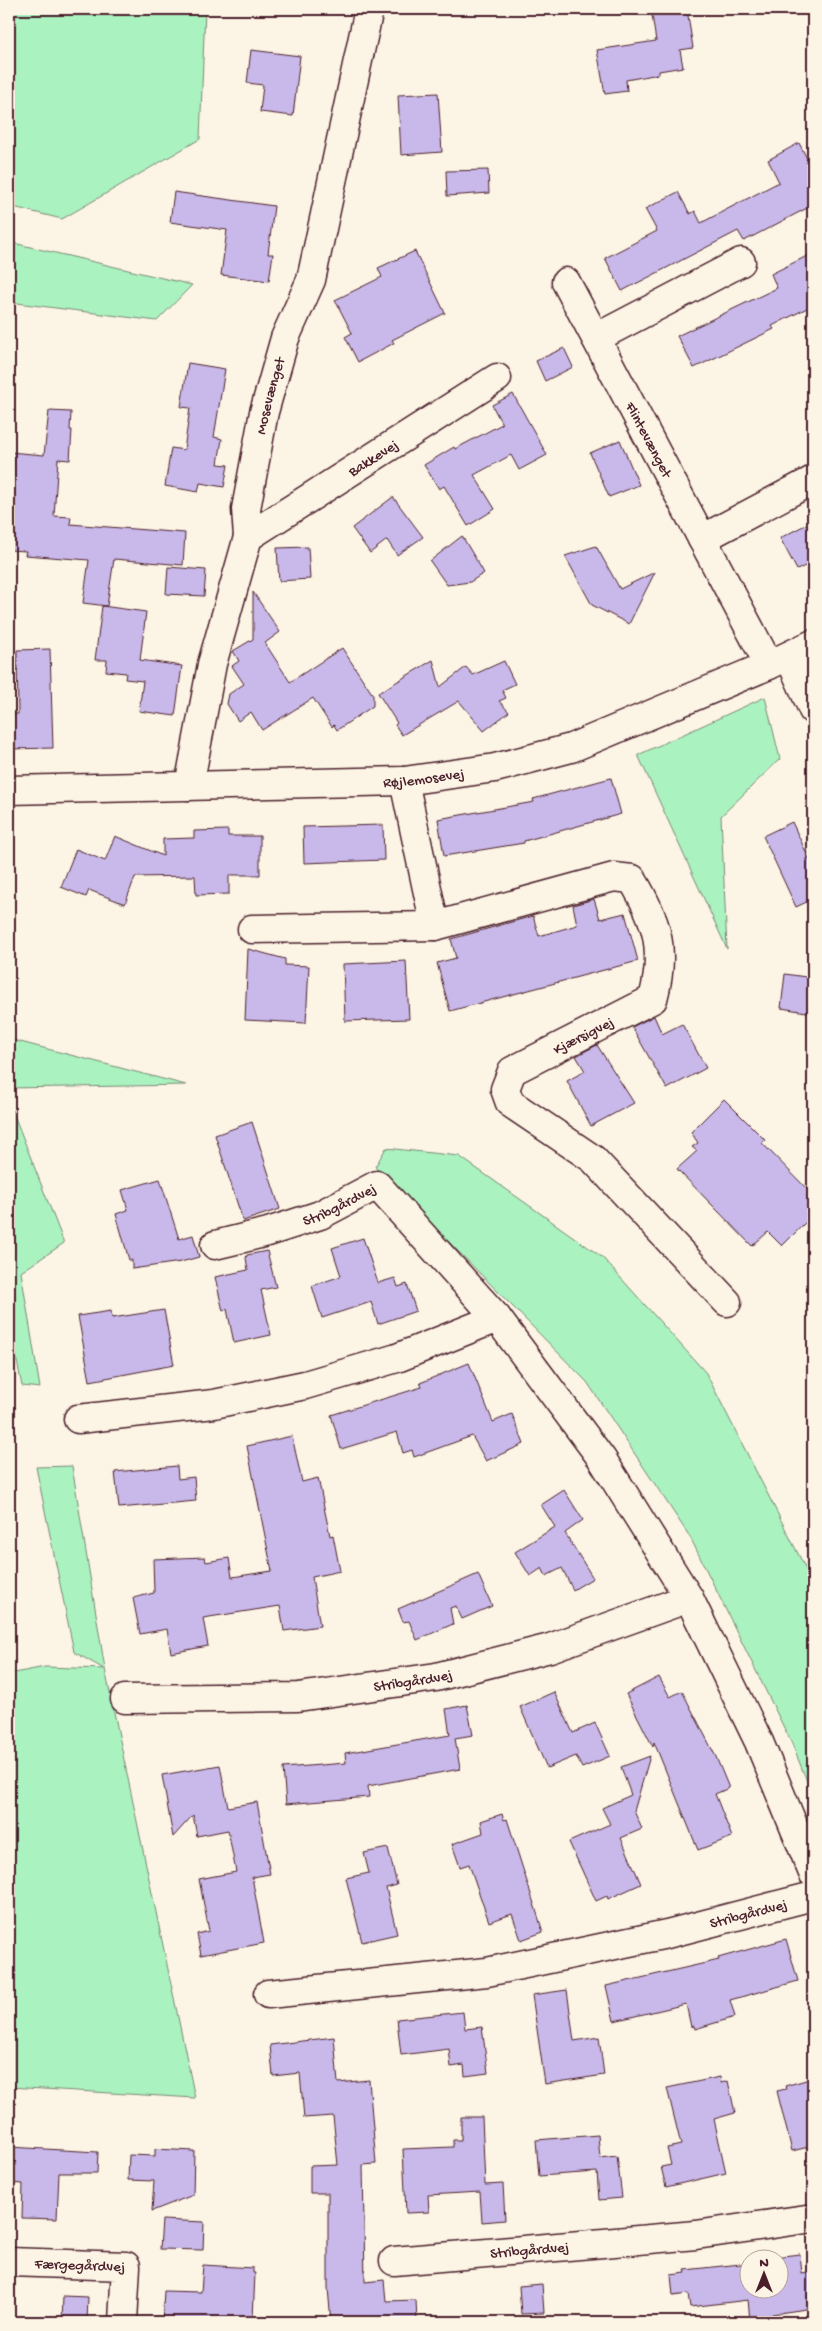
<svg xmlns="http://www.w3.org/2000/svg" width="822" height="2331" viewBox="0 0 822 2331" font-family="'Gochi Hand',sans-serif">
<rect width="100%" height="100%" fill="#fcf5e5"/>
<filter id="ink" filterUnits="userSpaceOnUse"><feTurbulence type="fractalNoise" baseFrequency=".02" numOctaves="2"/><feDisplacementMap in="SourceGraphic" scale="10" xChannelSelector="R" yChannelSelector="G"/><feConvolveMatrix kernelMatrix="1 2 1 2 8 2 1 2 1" color-interpolation-filters="sRGB"/></filter>
<g filter="url(#ink)">
<path fill="#aaf2bf" stroke="#7a8875" d="M 9,9 L 205,9 L 200,139 L 62,219 L 9,206 Z
M 9,242 L 192,285 L 157,321 L 9,302 Z
M 765,697 L 780,759 L 721,816 L 727,949 L 638,755 Z
M 9,1039 L 186,1085 L 9,1088 Z
M 9,1102 L 64,1243 L 21,1272 L 40,1388 L 22,1386 L 9,1322 Z
M 386,1148 L 459,1156 L 602,1257 L 706,1373 L 813,1583 L 813,1796 L 792,1744 L 690,1537 L 587,1382 L 375,1167 Z
M 72,1466 L 105,1669 L 195,2098 L 9,2087 L 9,1674 L 45,1667 L 104,1669 L 74,1652 L 36,1467 Z"/>
<path fill="#c9b9ea" stroke="#4a1f2b" d="M 687,9 L 693,48 L 680,50 L 683,67 L 659,71 L 659,74 L 626,80 L 627,91 L 605,94 L 597,50 L 656,41 L 652,15 Z
M 251,50 L 300,56 L 293,116 L 260,112 L 263,85 L 247,83 Z
M 438,93 L 442,152 L 401,155 L 398,95 Z
M 799,143 L 813,170 L 813,205 L 744,241 L 738,231 L 622,291 L 605,258 L 657,231 L 645,209 L 678,192 L 690,214 L 695,211 L 701,223 L 779,182 L 768,160 Z
M 488,170 L 489,193 L 447,196 L 446,171 Z
M 174,192 L 274,206 L 268,254 L 273,254 L 269,281 L 221,275 L 227,230 L 170,222 Z
M 415,251 L 445,313 L 392,340 L 394,343 L 358,362 L 345,337 L 352,333 L 335,300 L 382,277 L 378,268 Z
M 813,253 L 813,305 L 772,326 L 774,329 L 694,368 L 677,336 L 777,288 L 771,274 Z
M 564,348 L 573,367 L 545,381 L 536,361 Z
M 188,363 L 225,369 L 214,437 L 222,439 L 218,464 L 228,465 L 224,487 L 200,483 L 198,492 L 165,486 L 171,448 L 184,450 L 190,408 L 181,407 Z
M 513,394 L 547,455 L 519,470 L 511,455 L 474,475 L 495,509 L 468,526 L 444,486 L 439,489 L 424,465 L 454,447 L 455,449 L 502,424 L 492,405 Z
M 49,411 L 71,412 L 70,430 L 72,430 L 70,460 L 58,459 L 54,516 L 71,517 L 70,524 L 185,533 L 183,565 L 114,559 L 107,606 L 83,603 L 89,560 L 25,555 L 26,551 L 9,550 L 9,452 L 44,455 Z
M 620,440 L 639,485 L 609,497 L 590,453 Z
M 393,497 L 423,537 L 397,555 L 387,540 L 370,553 L 352,528 Z
M 813,521 L 813,562 L 797,570 L 780,538 Z
M 462,536 L 484,573 L 470,582 L 447,585 L 430,561 Z
M 596,546 L 620,589 L 655,572 L 629,624 L 592,605 L 565,556 Z
M 308,547 L 310,579 L 279,581 L 277,548 Z
M 168,567 L 206,570 L 204,596 L 166,594 Z
M 253,592 L 280,632 L 265,643 L 290,682 L 342,648 L 373,695 L 373,706 L 337,730 L 334,725 L 332,727 L 313,698 L 262,730 L 251,712 L 238,721 L 227,704 L 229,694 L 244,684 L 232,666 L 239,661 L 233,651 L 253,639 Z
M 102,606 L 146,612 L 140,660 L 182,666 L 175,716 L 139,711 L 143,681 L 125,679 L 126,673 L 106,671 L 107,660 L 95,660 Z
M 50,649 L 53,748 L 9,749 L 9,714 L 18,714 L 17,650 Z
M 433,660 L 440,687 L 466,667 L 473,675 L 504,661 L 515,684 L 502,690 L 506,698 L 499,701 L 509,712 L 484,731 L 459,701 L 402,735 L 395,725 L 397,723 L 378,693 Z
M 611,778 L 621,814 L 524,841 L 524,843 L 444,856 L 438,819 L 534,802 L 533,799 Z
M 792,822 L 813,867 L 813,899 L 796,907 L 763,836 Z
M 383,825 L 384,860 L 304,863 L 303,827 Z
M 228,830 L 228,836 L 260,836 L 260,875 L 229,875 L 229,894 L 196,895 L 195,876 L 135,877 L 125,904 L 89,890 L 86,897 L 61,887 L 76,849 L 105,861 L 115,836 L 163,856 L 163,839 L 194,838 L 194,831 Z
M 594,899 L 600,919 L 625,913 L 638,961 L 450,1011 L 437,963 L 456,958 L 451,939 L 533,916 L 539,936 L 577,925 L 573,905 Z
M 248,949 L 285,959 L 285,965 L 309,966 L 306,1023 L 245,1020 Z
M 406,961 L 409,1019 L 345,1021 L 343,964 Z
M 785,974 L 813,978 L 813,1013 L 781,1008 Z
M 654,1016 L 662,1034 L 682,1024 L 706,1068 L 667,1089 L 632,1027 Z
M 597,1045 L 634,1103 L 591,1126 L 567,1081 L 585,1071 L 576,1056 Z
M 724,1099 L 765,1140 L 762,1143 L 813,1195 L 813,1215 L 782,1246 L 768,1232 L 752,1246 L 677,1169 L 697,1151 L 692,1147 L 698,1143 L 691,1132 Z
M 252,1122 L 280,1209 L 243,1221 L 215,1135 Z
M 160,1179 L 179,1239 L 193,1235 L 199,1257 L 181,1262 L 132,1269 L 132,1260 L 129,1260 L 116,1214 L 128,1210 L 122,1190 Z
M 363,1238 L 378,1283 L 395,1278 L 398,1287 L 407,1284 L 416,1311 L 378,1324 L 371,1302 L 322,1318 L 312,1286 L 341,1276 L 332,1248 Z
M 267,1251 L 276,1287 L 261,1290 L 271,1335 L 234,1343 L 227,1309 L 223,1311 L 215,1277 L 248,1270 L 246,1258 L 247,1255 Z
M 164,1310 L 174,1365 L 90,1381 L 78,1316 L 111,1311 L 112,1318 Z
M 469,1363 L 493,1422 L 512,1414 L 524,1444 L 486,1461 L 472,1436 L 414,1457 L 412,1450 L 403,1453 L 397,1432 L 341,1449 L 331,1415 L 422,1387 L 420,1383 Z
M 292,1436 L 302,1482 L 318,1478 L 330,1536 L 333,1535 L 340,1571 L 312,1577 L 320,1626 L 284,1631 L 280,1606 L 203,1618 L 208,1646 L 171,1653 L 167,1629 L 140,1634 L 133,1598 L 154,1593 L 153,1559 L 205,1557 L 206,1562 L 229,1558 L 232,1577 L 272,1571 L 247,1446 Z
M 177,1466 L 178,1479 L 194,1477 L 196,1501 L 119,1508 L 115,1472 Z
M 564,1490 L 583,1520 L 565,1533 L 593,1578 L 573,1590 L 562,1568 L 546,1576 L 542,1568 L 530,1576 L 515,1552 L 555,1527 L 541,1505 Z
M 478,1574 L 492,1606 L 462,1619 L 456,1606 L 450,1608 L 453,1624 L 417,1640 L 409,1621 L 403,1622 L 398,1609 Z
M 659,1677 L 670,1697 L 682,1691 L 716,1757 L 729,1788 L 715,1794 L 732,1837 L 698,1850 L 654,1742 L 653,1747 L 626,1694 Z
M 554,1692 L 573,1733 L 595,1723 L 610,1756 L 582,1768 L 576,1756 L 547,1768 L 520,1707 Z
M 467,1705 L 473,1735 L 455,1738 L 460,1769 L 368,1786 L 369,1797 L 286,1804 L 283,1768 L 346,1763 L 345,1753 L 450,1735 L 446,1709 Z
M 650,1756 L 634,1811 L 642,1829 L 621,1838 L 641,1884 L 608,1899 L 607,1896 L 596,1901 L 569,1842 L 610,1824 L 602,1808 L 631,1795 L 621,1767 Z
M 220,1765 L 228,1807 L 257,1802 L 270,1874 L 252,1877 L 264,1943 L 201,1955 L 197,1934 L 209,1931 L 199,1879 L 236,1872 L 228,1830 L 197,1836 L 193,1815 L 173,1837 L 162,1775 Z
M 502,1814 L 504,1820 L 507,1819 L 543,1932 L 521,1940 L 512,1914 L 489,1922 L 469,1864 L 460,1867 L 452,1844 L 483,1833 L 481,1821 Z
M 388,1848 L 397,1885 L 386,1888 L 397,1934 L 362,1942 L 346,1878 L 369,1873 L 364,1853 Z
M 786,1939 L 798,1981 L 730,2000 L 735,2017 L 695,2029 L 694,2026 L 691,2027 L 686,2004 L 614,2021 L 606,1986 L 719,1960 L 718,1958 Z
M 567,1990 L 574,2041 L 599,2037 L 604,2075 L 545,2084 L 532,1995 Z
M 463,2012 L 465,2029 L 482,2027 L 488,2073 L 465,2076 L 464,2065 L 451,2067 L 449,2049 L 401,2055 L 397,2019 Z
M 334,2037 L 338,2083 L 369,2080 L 376,2164 L 363,2165 L 365,2282 L 384,2280 L 386,2301 L 416,2300 L 417,2322 L 331,2322 L 328,2288 L 328,2193 L 310,2193 L 310,2166 L 338,2165 L 333,2116 L 304,2118 L 300,2073 L 273,2076 L 270,2045 Z
M 720,2077 L 721,2083 L 728,2081 L 735,2113 L 714,2119 L 726,2173 L 666,2187 L 661,2167 L 671,2165 L 667,2148 L 681,2145 L 667,2088 Z
M 813,2078 L 813,2146 L 792,2151 L 777,2091 L 786,2089 L 785,2086 Z
M 461,2117 L 482,2117 L 485,2185 L 503,2184 L 505,2220 L 482,2222 L 480,2192 L 428,2195 L 429,2212 L 406,2213 L 403,2149 L 453,2147 L 453,2140 L 461,2140 Z
M 598,2135 L 600,2158 L 617,2156 L 622,2198 L 599,2200 L 597,2172 L 539,2176 L 536,2140 Z
M 9,2147 L 98,2152 L 97,2173 L 59,2173 L 57,2219 L 22,2218 L 23,2184 L 9,2183 Z
M 155,2149 L 194,2151 L 193,2195 L 152,2211 L 154,2181 L 128,2180 L 129,2155 L 155,2156 Z
M 162,2220 L 204,2222 L 203,2250 L 160,2249 Z
M 800,2254 L 802,2273 L 813,2271 L 813,2308 L 772,2314 L 773,2318 L 750,2321 L 748,2300 L 690,2307 L 688,2294 L 673,2296 L 671,2275 L 686,2273 L 685,2270 L 750,2263 L 750,2288 L 780,2288 L 780,2258 L 765,2258 Z
M 203,2265 L 253,2268 L 253,2273 L 255,2273 L 253,2319 L 230,2318 L 230,2322 L 162,2322 L 164,2291 L 201,2292 Z
M 542,2284 L 544,2313 L 521,2314 L 519,2286 Z
M 63,2296 L 88,2297 L 87,2322 L 62,2322 Z"/>
<g fill="none" stroke-linecap="round" stroke-linejoin="round">
<defs>
<g id="minor">
<path id="s1" d="M 566,282 L 769,665"/>
<path d="M 596,338 L 741,262"/>
<path id="s2" d="M 248,537 L 497,378"/>
<path d="M 702,539 L 813,480"/>
<path d="M 789,656 L 813,710"/>
<path d="M 404,781 L 435,926 L 614,877 L 632,879 C 658,922 666,950 653,999 L 512,1071 L 505,1089 L 510,1103 L 593,1159 L 727,1302"/>
<path id="s3" d="M 189,786 L 212,664 L 248,537 L 246,509 L 264,412 L 285,338 L 311,280 L 369,9"/>
<path id="s4" d="M 9,790 L 404,781 L 495,768 L 571,748 L 769,665 L 813,644"/>
<path d="M 252,929 L 435,926"/>
<path id="s5" d="M 215,1245 L 268,1232 L 320,1215 L 377,1185 L 497,1318 L 602,1459 L 689,1598 L 759,1742 L 813,1873"/>
<path d="M 78,1419 L 214,1404 L 305,1385 L 397,1358 L 497,1318"/>
<path id="s6" d="M 125,1699 L 298,1697 L 436,1677 L 550,1648 L 689,1598"/>
<path id="s7" d="M 268,1994 L 487,1972 L 667,1934 L 813,1896"/>
<path id="s8" d="M 394,2261 L 696,2235 L 813,2218"/>
<path id="s9" d="M 9,2262 L 126,2266 L 123,2322"/>
</g>
</defs>
<use href="#minor" stroke="#4a1f2b" stroke-width="31"/>
<use href="#minor" stroke="#fcf5e5" stroke-width="28"/>
</g>
</g>
<g text-anchor="middle" stroke-width="4.5" stroke-linejoin="round" paint-order="stroke">
<g font-size="15" fill="#4a1f2b" stroke="#fcf5e5">
<text dy="5" stroke="none"><textPath href="#s3" startOffset="400">Mosevænget</textPath></text>
<text dy="5" stroke="none"><textPath href="#s1" startOffset="178">Flintevænget</textPath></text>
<text dy="5" stroke="none"><textPath href="#s2" startOffset="148">Bakkevej</textPath></text>
<text dy="5" stroke="none"><textPath href="#s4" startOffset="415">Røjlemosevej</textPath></text>
<text transform="translate(583 1035) rotate(-27)" y="5">Kjærsigvej</text>
<text dy="5" stroke="none"><textPath href="#s5" startOffset="131">Stribgårdvej</textPath></text>
<text dy="5" stroke="none"><textPath href="#s6" startOffset="289">Stribgårdvej</textPath></text>
<text dy="5" stroke="none"><textPath href="#s7" startOffset="488">Stribgårdvej</textPath></text>
<text dy="5" stroke="none"><textPath href="#s8" startOffset="136">Stribgårdvej</textPath></text>
<text dy="5" stroke="none"><textPath href="#s9" startOffset="71">Færgegårdvej</textPath></text>
</g>
</g>
<rect width="822" height="2331" fill="none" stroke="#fcf5e5" stroke-width="30"/>
<rect x="15" y="15" width="792" height="2301" fill="none" stroke="#4a1f2b" stroke-width="2" filter="url(#ink)"/>
<g transform="translate(764 2274)"><circle r="24" fill="#fcf5e5" stroke="#b59f9b"/>
<path d="M0-4L9 19L0 12L-9 19Z" fill="#4a1f2b"/>
<text y="-8" font-size="14" font-weight="bold" text-anchor="middle" fill="#4a1f2b">N</text>
</g>
</svg>
